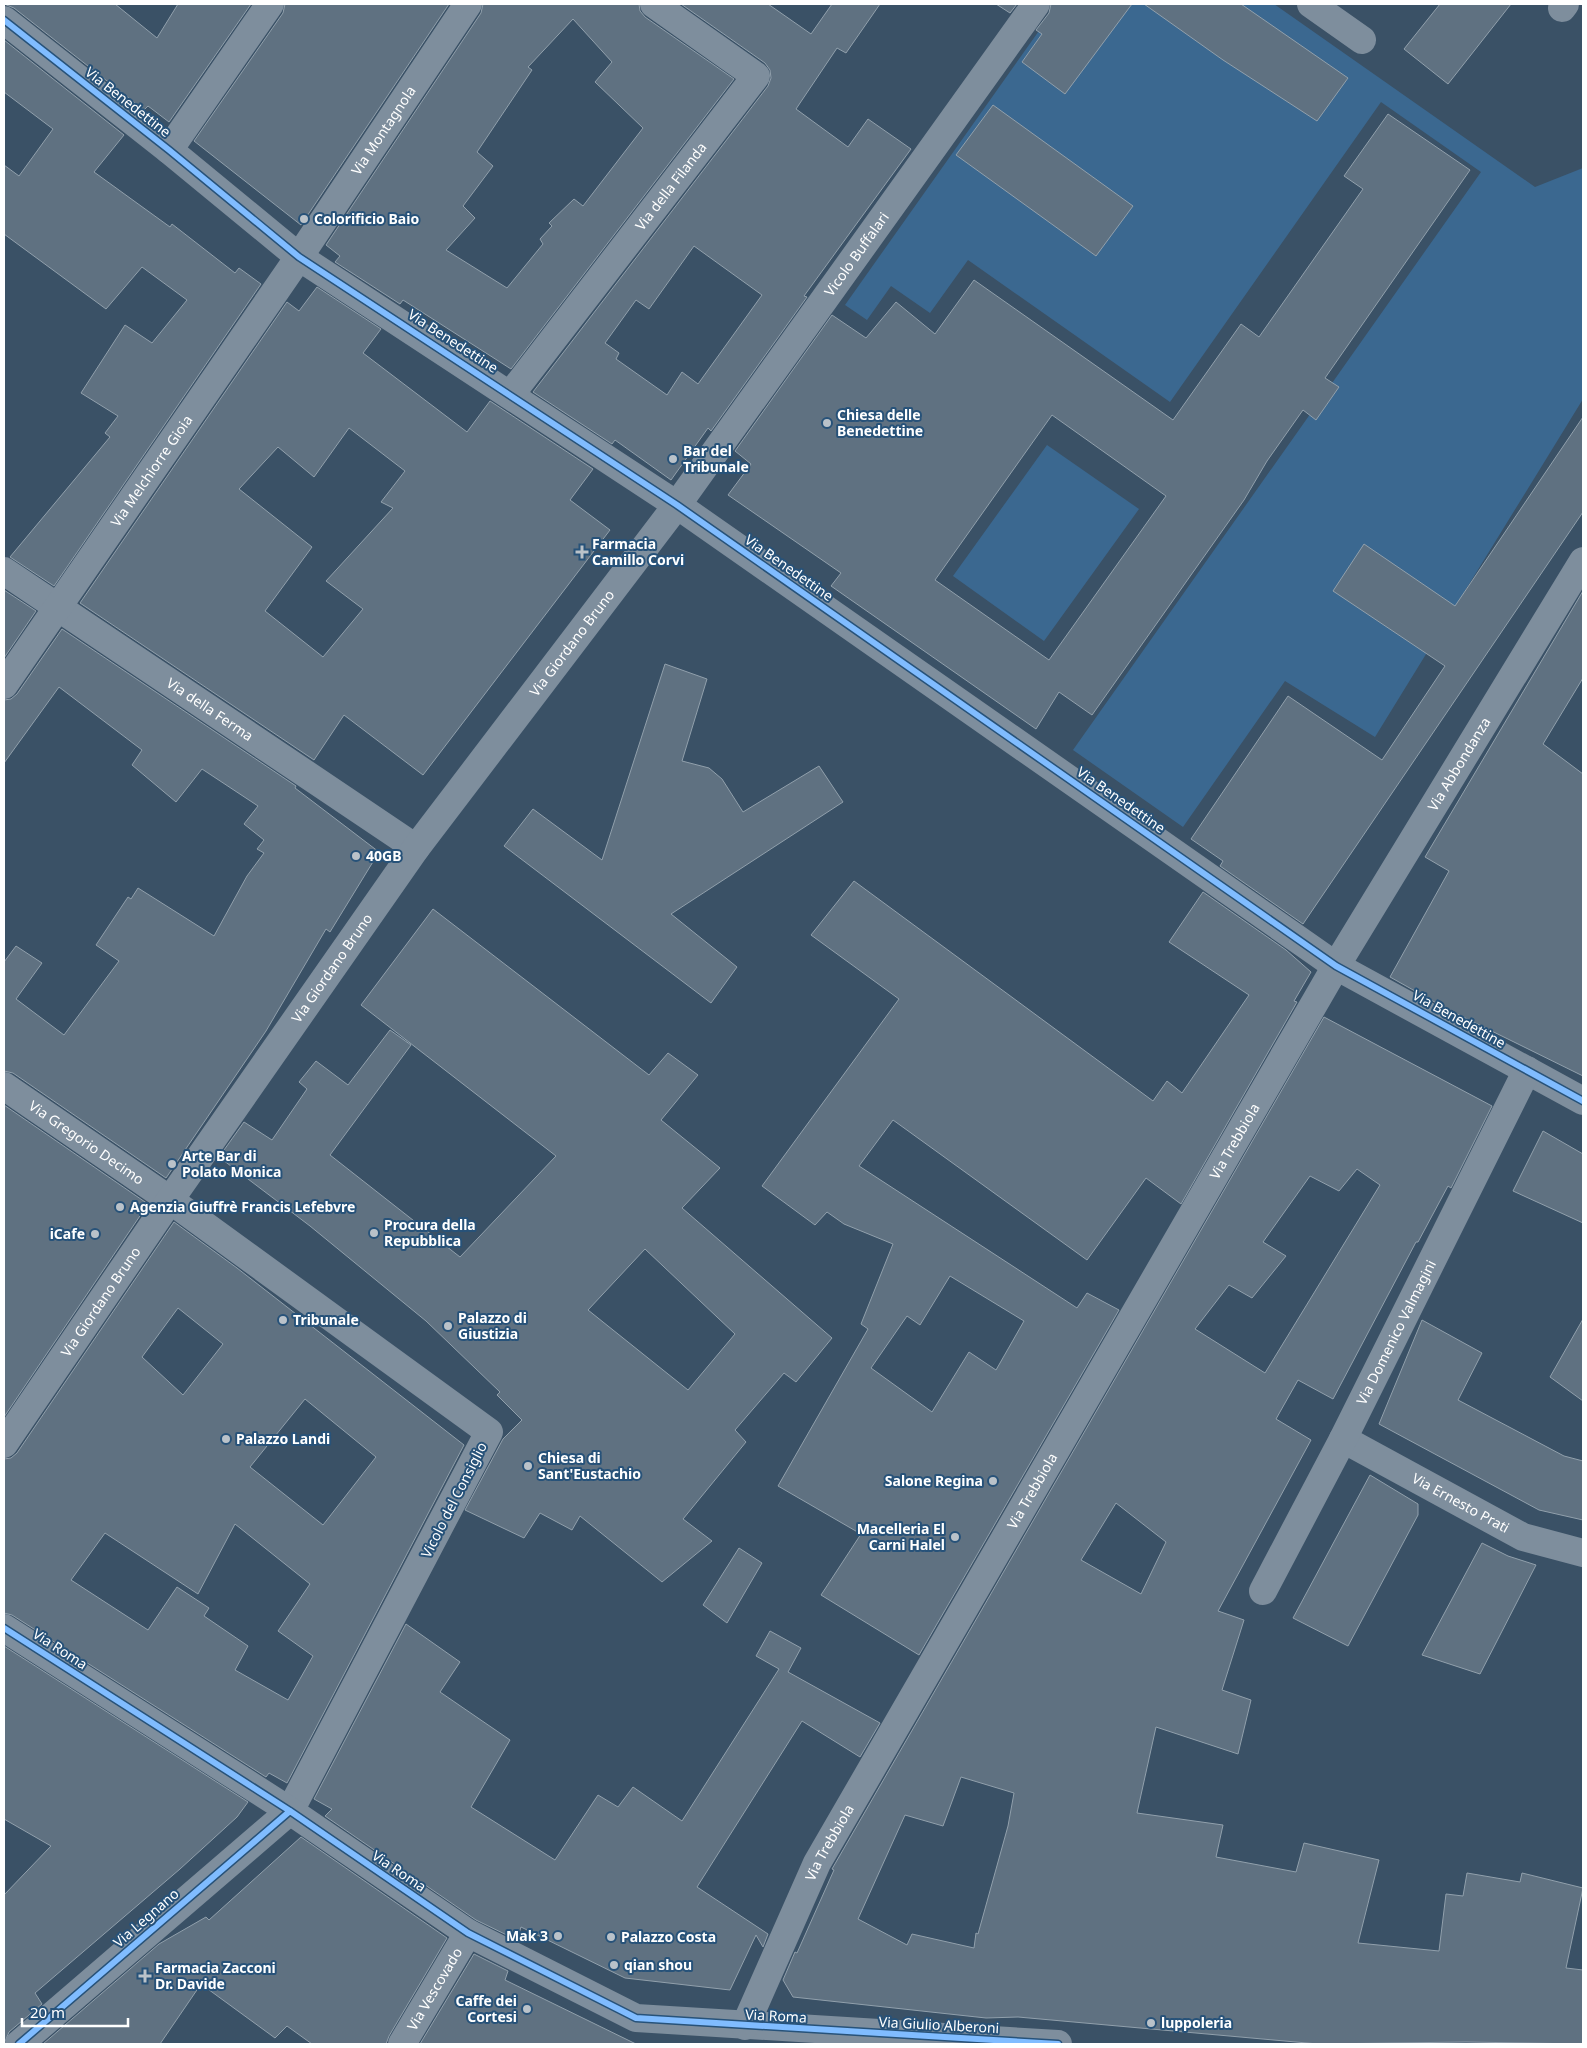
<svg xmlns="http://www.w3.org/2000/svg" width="1587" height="2048" viewBox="0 0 1587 2048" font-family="'Noto Sans',sans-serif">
<rect width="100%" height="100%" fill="#3a5166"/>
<path fill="#3b6890" d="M 1058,4 L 1274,4 L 1535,187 L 1583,168 L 1583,399 L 1375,737 L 1285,681 L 1183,827 L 1073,750 L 1481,172 L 1381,102 L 1170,402 L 968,260 L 930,313 L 891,286 L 867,320 L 845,305 Z
M 1047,445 L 1139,509 L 1044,641 L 953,576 Z"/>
<path fill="#5f7181" stroke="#91a0ac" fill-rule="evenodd" d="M 4,4 L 115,4 L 157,38 L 178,4 L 251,4 L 169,122 L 148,106 L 144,110 L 14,8 Z
M 285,4 L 449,4 L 301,225 L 194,141 L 283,13 Z
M 483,4 L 639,4 L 640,11 L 645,17 L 734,79 L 511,369 L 403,300 L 400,304 L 335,262 L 340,256 L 326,245 L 481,13 ZM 573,19 L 612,62 L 595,82 L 643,128 L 583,206 L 574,199 L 549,223 L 552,226 L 540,239 L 543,244 L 507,288 L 446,250 L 475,218 L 463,206 L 493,166 L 477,152 L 532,70 L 528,67 Z
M 681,4 L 768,4 L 811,34 L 832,4 L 880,4 L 846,53 L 837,48 L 796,109 L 848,147 L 868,119 L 911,149 L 804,296 L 807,297 L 711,431 L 708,428 L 671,480 L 615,440 L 612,444 L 533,392 L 768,86 L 771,78 L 770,70 L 765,63 ZM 694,246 L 762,295 L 698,384 L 682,372 L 667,395 L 616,359 L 619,353 L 605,343 L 636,300 L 649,309 Z
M 996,4 L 1017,4 L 1010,13 Z
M 1051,4 L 1132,4 L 1065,94 L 1022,62 L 1042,34 L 1036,30 L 1049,13 Z
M 1144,4 L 1241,4 L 1348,78 L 1317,121 L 1223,60 Z
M 1440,4 L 1511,4 L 1448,84 L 1404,49 Z
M 4,40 L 124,135 L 94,172 L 170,227 L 172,224 L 235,273 L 239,268 L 261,284 L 54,586 L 10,557 L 110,437 L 105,433 L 118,416 L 81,393 L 125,325 L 152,343 L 187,300 L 142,267 L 106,309 L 4,234 L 4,165 L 19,176 L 53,129 L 4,92 Z
M 993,105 L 1133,206 L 1096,256 L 956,155 Z
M 1388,114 L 1470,170 L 1325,378 L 1339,387 L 1316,420 L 1303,410 L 1267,461 L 1244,500 L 1092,715 L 1059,692 L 1036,729 L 831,586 L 841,573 L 728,495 L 751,464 L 735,451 L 832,315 L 866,338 L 896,302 L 935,334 L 974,280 L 1173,420 L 1241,324 L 1259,337 L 1363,189 L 1344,176 ZM 1052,415 L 1166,496 L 1049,660 L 935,580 Z
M 317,287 L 381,329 L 363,353 L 467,432 L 490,401 L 593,469 L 570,500 L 610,530 L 423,775 L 344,715 L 314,760 L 80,603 L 287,302 L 299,311 ZM 349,428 L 405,471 L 381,502 L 393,508 L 326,581 L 363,609 L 323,657 L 265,611 L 312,547 L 239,489 L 278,447 L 314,477 Z
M 1583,417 L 1583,512 L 1303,924 L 1220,866 L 1223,861 L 1191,839 L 1288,696 L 1382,760 L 1445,666 L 1333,591 L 1364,544 L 1455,606 Z
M 4,590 L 36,611 L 4,658 Z
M 1583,591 L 1583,678 L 1543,744 L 1583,774 L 1583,1076 L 1449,1010 L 1390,977 L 1449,871 L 1425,857 Z
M 62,629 L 296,786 L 295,788 L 379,852 L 330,932 L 326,929 L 266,1031 L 166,1178 L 13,1073 L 4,1071 L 4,962 L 16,946 L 42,963 L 16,999 L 64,1035 L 119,961 L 96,945 L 128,897 L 131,899 L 138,888 L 214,936 L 247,876 L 264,853 L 257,849 L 264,840 L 244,824 L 258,806 L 202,769 L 176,802 L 132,765 L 142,750 L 59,687 L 4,763 L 4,700 L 11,699 L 17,694 Z
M 665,664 L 707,679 L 682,761 L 709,768 L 722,779 L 743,812 L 819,766 L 843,802 L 671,914 L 737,967 L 711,1003 L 504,846 L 533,809 L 602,860 Z
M 854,881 L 1153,1101 L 1167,1081 L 1182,1093 L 1249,995 L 1169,942 L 1203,892 L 1286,950 L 1311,972 L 1294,1001 L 1297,1002 L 1181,1204 L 1146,1178 L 1087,1260 L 893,1120 L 859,1166 L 1077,1308 L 1087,1293 L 1119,1310 L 919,1655 L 821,1595 L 861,1534 L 778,1486 L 868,1329 L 861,1324 L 893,1244 L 844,1224 L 827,1212 L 815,1225 L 762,1186 L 899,999 L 811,935 ZM 950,1276 L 1024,1321 L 996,1370 L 969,1352 L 932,1412 L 871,1368 L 907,1316 L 920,1325 Z
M 433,909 L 649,1075 L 668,1053 L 698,1075 L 661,1120 L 720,1168 L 682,1208 L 832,1338 L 796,1382 L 784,1373 L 735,1430 L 746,1442 L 683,1519 L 712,1541 L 662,1582 L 580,1516 L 572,1530 L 540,1513 L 524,1538 L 465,1510 L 503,1439 L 522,1420 L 497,1395 L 500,1392 L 426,1321 L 310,1226 L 219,1157 L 244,1122 L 272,1140 L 307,1089 L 299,1082 L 316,1061 L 348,1085 L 390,1030 L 411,1045 L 330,1155 L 460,1257 L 556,1156 L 361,1005 ZM 645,1249 L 735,1334 L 688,1390 L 588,1310 Z
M 1324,1017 L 1492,1106 L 1451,1188 L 1448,1186 L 1418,1242 L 1416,1242 L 1333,1399 L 1298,1380 L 1276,1419 L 1311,1440 L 1218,1611 L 1244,1620 L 1222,1690 L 1251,1700 L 1238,1754 L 1156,1727 L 1137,1813 L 1223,1825 L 1216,1857 L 1296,1872 L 1304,1843 L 1379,1860 L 1358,1943 L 1439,1951 L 1446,1894 L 1463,1896 L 1467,1873 L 1520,1882 L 1522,1873 L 1583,1888 L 1566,1968 L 1583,1970 L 1583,2044 L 1466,2042 L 1318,2044 L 1018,2017 L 986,2018 L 793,1997 L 783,1980 L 795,1952 L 797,1953 L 834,1870 L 832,1869 ZM 1357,1169 L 1380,1185 L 1265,1373 L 1195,1329 L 1229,1285 L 1252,1298 L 1286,1256 L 1263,1242 L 1310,1176 L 1339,1191 ZM 1116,1503 L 1166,1542 L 1141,1594 L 1081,1560 ZM 961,1777 L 1014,1793 L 1008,1826 L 978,1934 L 976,1933 L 974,1948 L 912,1934 L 907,1945 L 858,1919 L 905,1815 L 943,1826 Z
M 4,1105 L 148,1204 L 4,1417 Z
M 1543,1131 L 1583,1154 L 1583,1223 L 1513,1191 Z
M 174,1222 L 237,1268 L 464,1445 L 287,1783 L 269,1773 L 266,1777 L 12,1615 L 4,1613 L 4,1459 L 11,1458 L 17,1453 ZM 178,1308 L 223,1344 L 183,1395 L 142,1357 ZM 305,1399 L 376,1457 L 323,1525 L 250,1467 ZM 235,1524 L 310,1584 L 278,1631 L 313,1656 L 288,1700 L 235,1670 L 248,1646 L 204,1616 L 209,1608 L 177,1587 L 148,1630 L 71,1580 L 105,1533 L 198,1594 Z
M 1583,1319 L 1583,1401 L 1550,1377 Z
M 1422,1320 L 1482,1353 L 1458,1400 L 1564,1456 L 1583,1461 L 1583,1520 L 1539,1510 L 1379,1424 Z
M 1370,1475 L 1418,1504 L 1418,1515 L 1348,1646 L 1293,1618 Z
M 1482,1543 L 1508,1556 L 1536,1565 L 1480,1674 L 1422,1655 Z
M 739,1548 L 762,1563 L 727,1623 L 703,1605 Z
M 406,1624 L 460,1662 L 440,1692 L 510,1740 L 471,1807 L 555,1860 L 598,1795 L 618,1807 L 633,1787 L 682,1821 L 779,1669 L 756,1656 L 770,1631 L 801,1648 L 788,1672 L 880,1723 L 860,1757 L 802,1721 L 697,1887 L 768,1934 L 763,1947 L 756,1935 L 730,1990 L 625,1978 L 521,1927 L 517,1940 L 476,1920 L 325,1816 L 332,1809 L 314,1799 Z
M 4,1646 L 248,1802 L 237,1817 L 180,1869 L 35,1993 L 42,2004 L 9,2032 L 4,2044 L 4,1895 L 51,1846 L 4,1819 Z
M 301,1837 L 447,1938 L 389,2036 L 386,2044 L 312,2044 L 287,2026 L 275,2038 L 201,1984 L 160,2044 L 43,2044 L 159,1944 L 206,1917 L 209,1920 Z
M 474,1954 L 508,1971 L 505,1980 L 636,2044 L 420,2044 Z"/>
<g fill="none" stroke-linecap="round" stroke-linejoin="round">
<g stroke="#7e8e9d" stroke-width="28">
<path d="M 1311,4 L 1362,40"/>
<path d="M 1562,8 L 1565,4"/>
<path d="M 4,20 L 169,150 L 299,257 L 677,505 L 1336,966 L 1583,1101"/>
<path d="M 169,150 L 270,4"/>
<path id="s1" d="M 511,394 L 756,76 L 654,4"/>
<path id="s2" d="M 4,571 L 416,848"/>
<path id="s3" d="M 4,685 L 299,257 L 468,4"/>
<path id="s4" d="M 4,1086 L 170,1200 L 489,1432 L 290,1811 L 19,2044"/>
<path id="s5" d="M 1343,1439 L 1523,1537 L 1583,1553"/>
<path id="s6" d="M 4,1444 L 170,1200 L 416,848 L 677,505 L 1036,4"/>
<path id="s7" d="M 1263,1591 L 1343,1439 L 1527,1070"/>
<path d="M 4,1628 L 290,1811 L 468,1933 L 636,2018 L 1058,2044"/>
<path id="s8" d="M 745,2026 L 817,1863 L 1336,966 L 1583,561"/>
<path id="s9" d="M 402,2044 L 468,1933"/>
</g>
<defs>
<path id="cycleway" d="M 4,20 L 169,150 L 299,257 L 677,505 L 1336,966 L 1583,1101
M 4,1628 L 290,1811 L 468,1933 L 636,2018 L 1058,2044
M 19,2044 L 290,1811"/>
</defs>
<use href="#cycleway" stroke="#275279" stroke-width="9"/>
<use href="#cycleway" stroke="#80bcff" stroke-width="6"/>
</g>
<g fill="#bac2c9" stroke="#275279" stroke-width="2">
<circle cx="304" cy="219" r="5"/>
<circle cx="827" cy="423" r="5"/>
<circle cx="673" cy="459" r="5"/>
<path d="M579.5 544.5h5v5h5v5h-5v5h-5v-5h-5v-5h5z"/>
<circle cx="356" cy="856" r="5"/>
<circle cx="172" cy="1164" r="5"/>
<circle cx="120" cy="1207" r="5"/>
<circle cx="374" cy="1233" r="5"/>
<circle cx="95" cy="1234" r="5"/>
<circle cx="283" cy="1320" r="5"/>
<circle cx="448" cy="1326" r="5"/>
<circle cx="226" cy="1439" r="5"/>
<circle cx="528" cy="1466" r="5"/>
<circle cx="993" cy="1481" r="5"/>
<circle cx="955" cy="1537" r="5"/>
<circle cx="558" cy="1936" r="5"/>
<circle cx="611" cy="1937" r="5"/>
<circle cx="614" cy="1965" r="5"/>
<path d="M142.5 1968.5h5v5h5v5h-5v5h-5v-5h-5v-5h5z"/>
<circle cx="527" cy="2009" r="5"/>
<circle cx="1151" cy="2023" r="5"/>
</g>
<g text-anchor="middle" stroke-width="4" stroke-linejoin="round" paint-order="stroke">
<g font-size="14" fill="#fff" stroke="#275279">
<text transform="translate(128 102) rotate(38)" y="5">Via Benedettine</text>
<text dy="5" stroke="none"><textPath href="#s3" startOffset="672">Via Montagnola</textPath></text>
<text dy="5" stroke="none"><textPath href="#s1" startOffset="262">Via della Filanda</textPath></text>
<text dy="5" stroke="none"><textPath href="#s6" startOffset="1464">Vicolo Buffalari</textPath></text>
<text transform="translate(453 341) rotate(33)" y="5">Via Benedettine</text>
<text dy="5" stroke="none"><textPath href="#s3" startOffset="260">Via Melchiorre Gioia</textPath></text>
<text transform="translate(789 568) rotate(35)" y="5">Via Benedettine</text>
<text dy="5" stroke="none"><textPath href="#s6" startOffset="982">Via Giordano Bruno</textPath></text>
<text dy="5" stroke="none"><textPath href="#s2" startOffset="248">Via della Ferma</textPath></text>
<text dy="5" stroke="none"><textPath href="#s8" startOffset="1451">Via Abbondanza</textPath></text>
<text transform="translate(1121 800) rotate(35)" y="5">Via Benedettine</text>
<text dy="5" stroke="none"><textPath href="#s6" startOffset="578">Via Giordano Bruno</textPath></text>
<text transform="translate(1459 1019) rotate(29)" y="5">Via Benedettine</text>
<text dy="5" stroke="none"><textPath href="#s8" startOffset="1012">Via Trebbiola</textPath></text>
<text dy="5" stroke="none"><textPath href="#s4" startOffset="100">Via Gregorio Decimo</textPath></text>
<text dy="5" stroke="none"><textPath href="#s6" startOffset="172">Via Giordano Bruno</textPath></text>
<text dy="5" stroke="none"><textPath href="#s7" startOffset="291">Via Domenico Valmagini</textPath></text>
<text dy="5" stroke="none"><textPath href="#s8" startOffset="608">Via Trebbiola</textPath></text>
<text transform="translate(454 1500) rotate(-63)" y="5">Vicolo del Consiglio</text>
<text dy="5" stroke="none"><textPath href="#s5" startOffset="134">Via Ernesto Prati</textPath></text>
<text transform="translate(60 1649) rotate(33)" y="5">Via Roma</text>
<text dy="5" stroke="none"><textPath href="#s8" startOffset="202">Via Trebbiola</textPath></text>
<text transform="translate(399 1871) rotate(34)" y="5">Via Roma</text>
<text transform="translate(146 1918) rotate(-41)" y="5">Via Legnano</text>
<text dy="5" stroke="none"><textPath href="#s9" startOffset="64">Via Vescovado</textPath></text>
<text transform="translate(776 2016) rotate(3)" y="5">Via Roma</text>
<text transform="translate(939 2025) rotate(3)" y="5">Via Giulio Alberoni</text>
</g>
<g font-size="14" font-weight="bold" fill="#fff" stroke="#275279" text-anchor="start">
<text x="314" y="224">Colorificio Baio</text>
<text x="837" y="420">Chiesa delle<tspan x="837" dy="16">Benedettine</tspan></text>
<text x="683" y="456">Bar del<tspan x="683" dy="16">Tribunale</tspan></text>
<text x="592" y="549">Farmacia<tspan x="592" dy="16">Camillo Corvi</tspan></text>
<text x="366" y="861">40GB</text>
<text x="182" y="1161">Arte Bar di<tspan x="182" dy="16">Polato Monica</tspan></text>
<text x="130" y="1212">Agenzia Giuffrè Francis Lefebvre</text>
<text x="384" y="1230">Procura della<tspan x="384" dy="16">Repubblica</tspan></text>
<text x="85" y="1239" text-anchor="end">iCafe</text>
<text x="458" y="1323">Palazzo di<tspan x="458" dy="16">Giustizia</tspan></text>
<text x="293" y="1325">Tribunale</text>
<text x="236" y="1444">Palazzo Landi</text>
<text x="538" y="1463">Chiesa di<tspan x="538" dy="16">Sant'Eustachio</tspan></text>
<text x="983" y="1486" text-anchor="end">Salone Regina</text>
<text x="945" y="1534" text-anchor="end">Macelleria El<tspan x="945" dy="16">Carni Halel</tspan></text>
<text x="548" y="1941" text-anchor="end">Mak 3</text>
<text x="621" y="1942">Palazzo Costa</text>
<text x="624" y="1970">qian shou</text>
<text x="155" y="1973">Farmacia Zacconi<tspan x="155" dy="16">Dr. Davide</tspan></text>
<text x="517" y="2006" text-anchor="end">Caffe dei<tspan x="517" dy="16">Cortesi</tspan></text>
<text x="1161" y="2028">luppoleria</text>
</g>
</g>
<rect width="1587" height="2048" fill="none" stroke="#ffffff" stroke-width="10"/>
<path d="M22 2018v8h106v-8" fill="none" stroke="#ffffff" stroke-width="2.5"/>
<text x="30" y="2018" font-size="15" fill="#ffffff" stroke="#275279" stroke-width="4" paint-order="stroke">20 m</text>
</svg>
